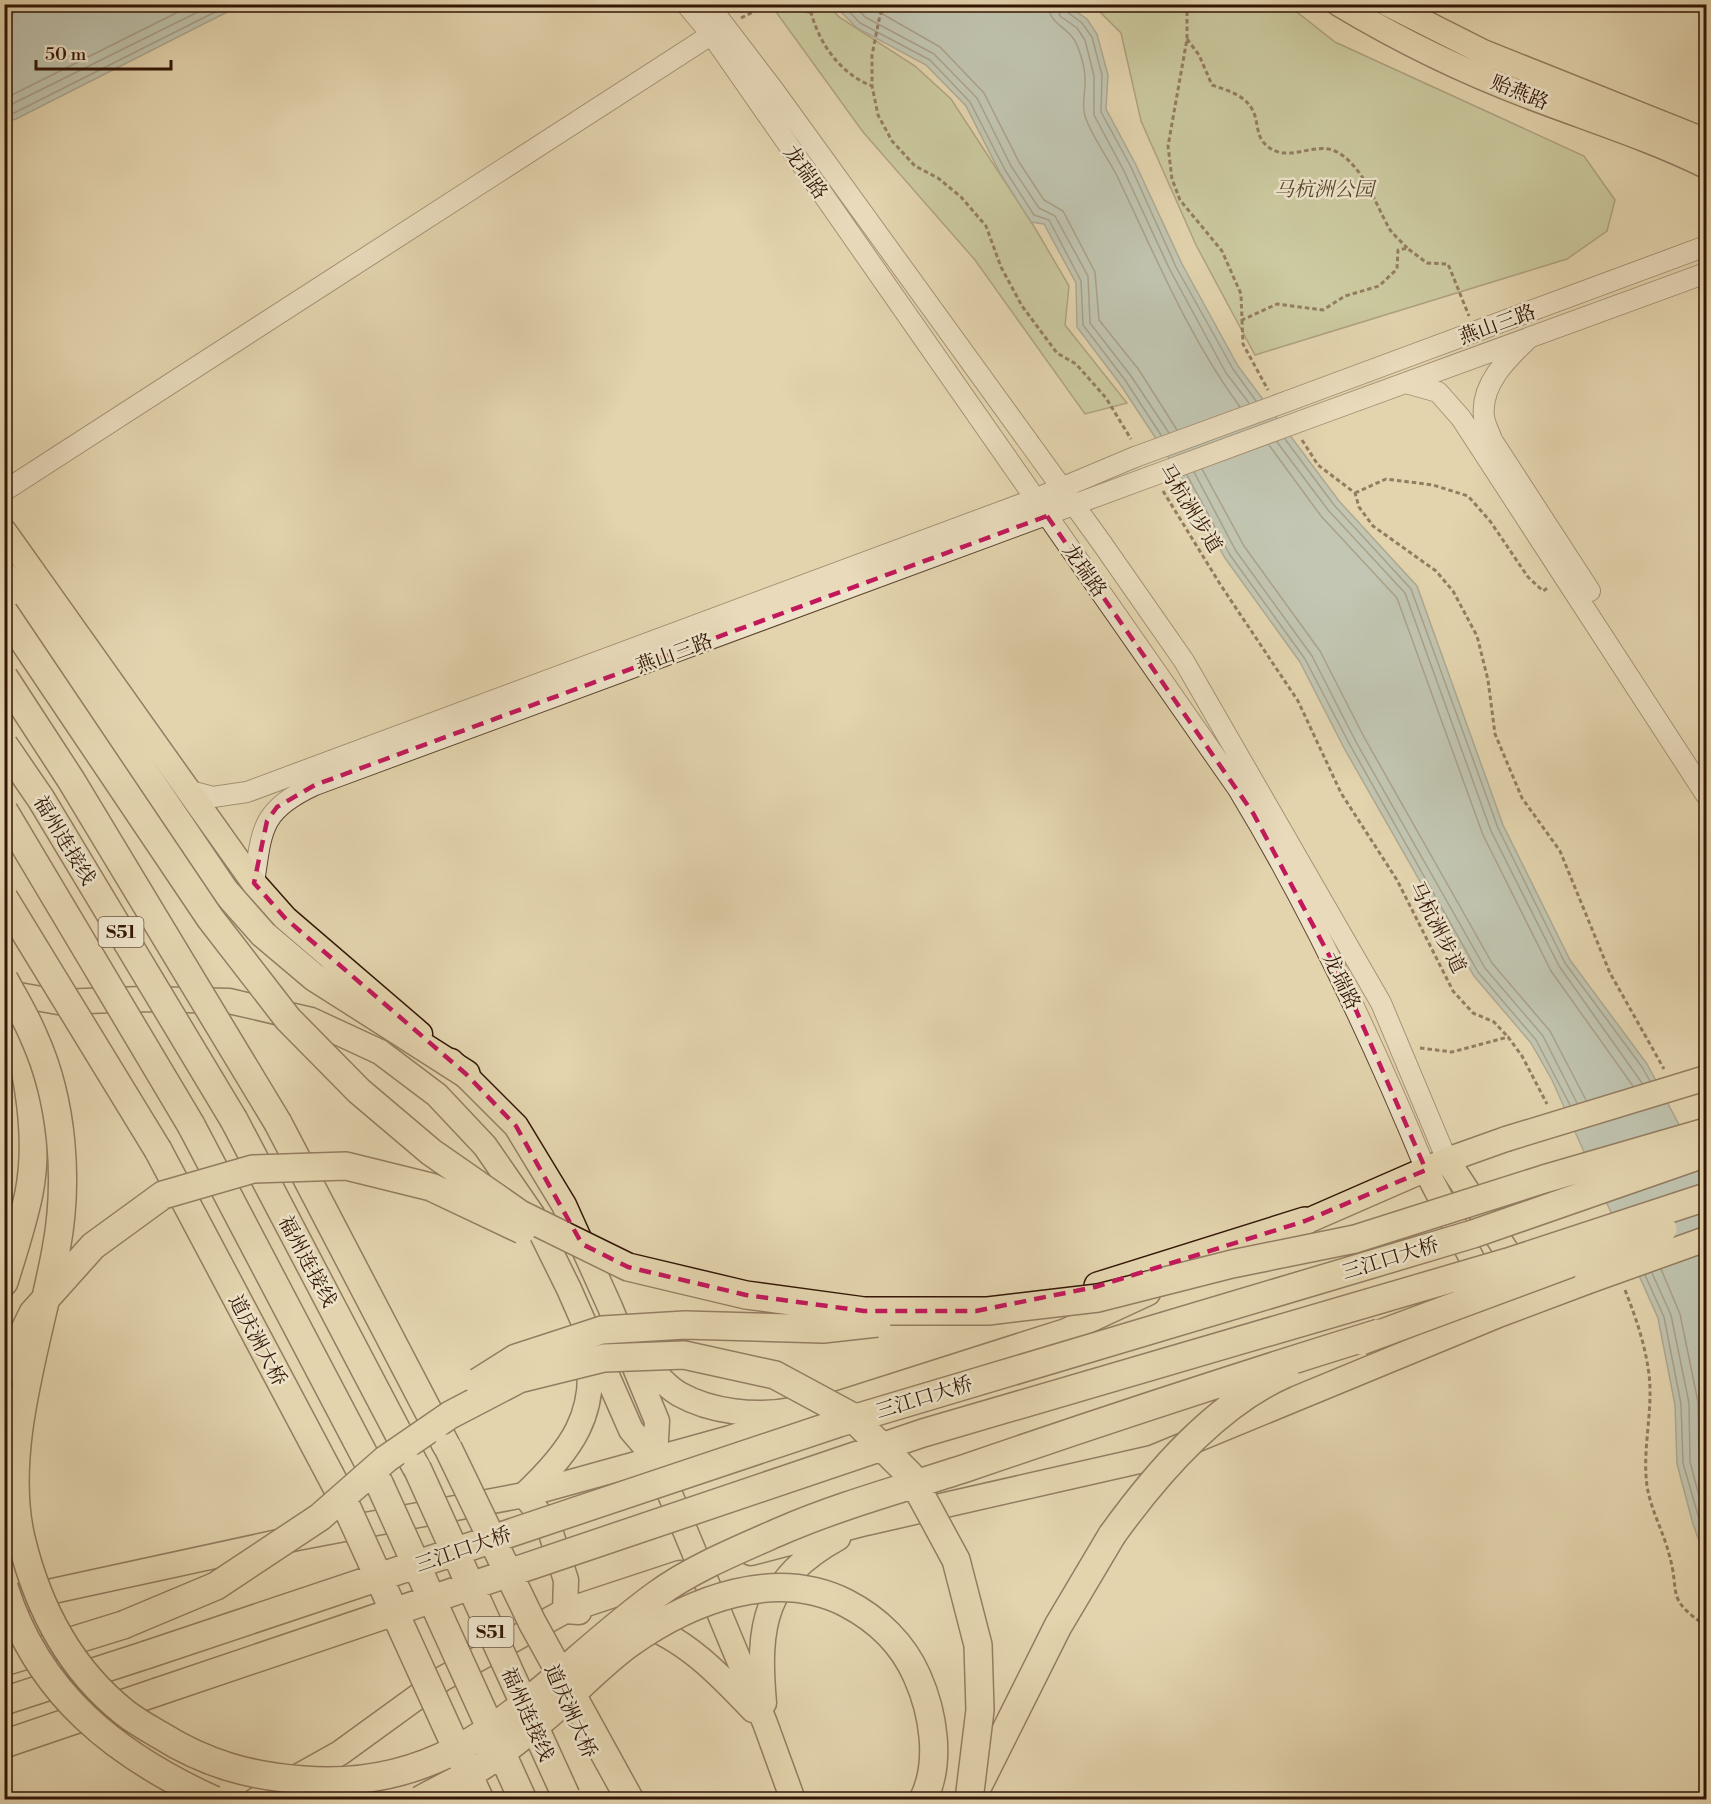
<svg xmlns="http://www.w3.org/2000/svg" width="1711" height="1804" viewBox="0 0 1711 1804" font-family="'Libre Bodoni','Noto Serif SC',serif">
<rect width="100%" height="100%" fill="#e3d4ae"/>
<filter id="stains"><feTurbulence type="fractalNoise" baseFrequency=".00333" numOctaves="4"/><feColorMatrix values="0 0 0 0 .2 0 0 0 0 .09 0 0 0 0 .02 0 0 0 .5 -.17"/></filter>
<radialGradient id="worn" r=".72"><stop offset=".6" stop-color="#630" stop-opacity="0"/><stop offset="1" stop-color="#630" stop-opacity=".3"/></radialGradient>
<path fill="#afbe8e" stroke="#706a49" stroke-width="1.5" d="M 771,5 L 828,5 L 839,17 L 915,66 L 951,99 L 1035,228 L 1069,286 L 1065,325 L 1127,403 L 1085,414 L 975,260 L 863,132 Z
M 1093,5 L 1288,5 L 1335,42 L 1584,156 L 1615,200 L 1607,231 L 1567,259 L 1255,355 L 1196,245 L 1141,121 L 1121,33 Z"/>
<path fill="#99b5b5" stroke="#70756e" stroke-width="1.5" d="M 25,5 L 25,4 L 241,5 L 16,119 L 5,122 L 5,19 Z
M 834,5 L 1067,5 L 1087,19 L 1097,34 L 1108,75 L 1106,109 L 1136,165 L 1182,264 L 1238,366 L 1339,501 L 1417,586 L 1503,825 L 1570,960 L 1647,1064 L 1706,1176 L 1706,1560 L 1693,1524 L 1677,1464 L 1675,1405 L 1658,1318 L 1552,1080 L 1531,1043 L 1474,976 L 1344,748 L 1300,662 L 1225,558 L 1178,472 L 1120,384 L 1077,327 L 1076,283 L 1044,224 L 1031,222 L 1000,173 L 966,106 L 926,65 L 857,28 Z"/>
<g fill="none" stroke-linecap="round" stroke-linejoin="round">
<path stroke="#66655c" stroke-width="1.5" d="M 842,4 L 860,23 L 930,60 L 970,102 L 1005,170 L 1034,215 L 1049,220 L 1081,281 L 1083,325 L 1125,380 L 1161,435
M 853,4 L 865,17 L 934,54 L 977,98 L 1011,166 L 1039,208 L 1055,216 L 1088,276 L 1090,323 L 1131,376 L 1169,433
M 865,4 L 940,47 L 984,93 L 1019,162 L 1044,200 L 1063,211 L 1095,272 L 1099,320 L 1139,370 L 1177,430
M 1048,4 C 1049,25 1069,27 1076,43 C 1081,53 1085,69 1085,79 C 1086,91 1081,104 1085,116 C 1092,137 1107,156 1117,176 C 1155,255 1188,336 1240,407
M 1057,4 L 1060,16 L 1077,28 L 1085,40 L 1094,76 L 1094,115 L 1124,171 L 1170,270 L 1226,373 L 1249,403
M 1064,4 L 1066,11 L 1082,23 L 1092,37 L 1102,75 L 1101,112 L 1131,167 L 1176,267 L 1233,369 L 1256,401
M 4,99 L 194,4
M 4,108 L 214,4
M 4,116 L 14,113 L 231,4
M 1285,439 L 1334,505 L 1411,589 L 1498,828 L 1565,963 L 1642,1067 L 1650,1081
M 1277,442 L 1328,510 L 1405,593 L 1491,831 L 1559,966 L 1642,1083
M 1269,445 L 1321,516 L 1397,598 L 1483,835 L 1551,971 L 1633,1086
M 1202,469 L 1244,546 L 1320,651 L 1364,737 L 1492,963 L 1550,1031 L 1586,1100
M 1194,472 L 1236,551 L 1312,656 L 1356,742 L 1485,968 L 1543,1036 L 1577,1103
M 1187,475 L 1230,555 L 1305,659 L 1350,745 L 1478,972 L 1536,1040 L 1570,1105
M 1661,1269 L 1680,1314 L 1698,1402 L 1699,1461 L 1706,1488
M 1652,1273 L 1671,1315 L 1689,1403 L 1690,1462 L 1706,1522
M 1645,1275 L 1664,1317 L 1681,1404 L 1683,1463 L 1706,1543"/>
<defs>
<path id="minor" d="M 686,4 L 711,34 L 1238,789 C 1312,911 1372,1039 1426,1170
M 708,4 L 773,89 L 1101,542 L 1184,661 L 1381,1003 L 1447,1160
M 1530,337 C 1508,358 1480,384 1484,417 C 1485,425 1490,433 1492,440 L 1590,591
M 1406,383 L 1438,392 L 1461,418 L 1706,795
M 1288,401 L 1706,246
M 1301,421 L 1706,273
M 4,491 L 720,29
M 186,790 L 213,797 L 247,792 L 1035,499 L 1135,457
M 254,883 C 262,828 261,810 315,785 L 1149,477"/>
<path id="major" d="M 1339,4 C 1399,40 1462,71 1528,96 C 1588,119 1649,138 1706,166
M 1388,4 L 1483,52 L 1706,141
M 4,531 L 254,883 L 285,918 L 420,1034
M 4,988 L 13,994 L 58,1002 L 143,999 L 229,1001 L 311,1020 L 380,1052 L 437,1095 L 485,1146 L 532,1214 L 569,1289 L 631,1430 L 655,1458 L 765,1723 L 793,1800
M 451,1061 L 516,1126 L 564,1205 L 610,1307 L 657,1421 L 655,1458
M 1447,1160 L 1523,1276
M 1426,1170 L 1487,1288
M 1289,1229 L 1447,1160 L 1506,1139
M 635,1347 C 647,1363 661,1383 679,1394 C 711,1412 756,1417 792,1410
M 751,1553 L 866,1523 L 1152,1458 L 1501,1314 L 1586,1282
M 4,1605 L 53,1591 L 297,1538 L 524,1495 L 730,1438 L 1066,1331 L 1148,1293
M 579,1612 L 565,1611 L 566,1580 L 548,1524 L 524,1495 C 570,1452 600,1413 587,1347
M 636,1622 C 684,1637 720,1675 753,1710
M 764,1703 C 757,1625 764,1579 838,1538
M 256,1800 L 340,1753 L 442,1679 L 565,1611 L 680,1573"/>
<path id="highway" d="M 4,575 L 35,611 L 225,891 L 263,934 L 314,977 L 466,1074
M 234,1120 L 416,1467
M 278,1123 L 446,1445
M 191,1125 L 380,1485
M 158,1150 L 343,1499
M 4,1282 C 13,1253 23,1223 29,1193 C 41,1132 25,1057 7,999
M 1098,1286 L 1305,1221
M 4,1662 L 123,1625
M 4,1701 L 146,1655
M 4,1744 L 157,1692
M 971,1800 L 1058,1626 L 1112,1535"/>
</defs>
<use href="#minor" stroke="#5e452e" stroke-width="22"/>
<use href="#major" stroke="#321504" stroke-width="27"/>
<use href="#highway" stroke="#321504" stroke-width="30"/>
<path stroke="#321504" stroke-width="3" stroke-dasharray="4.5 3" stroke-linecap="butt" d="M 809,4 C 816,39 838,73 872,86
M 886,4 L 880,15 L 872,55 L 872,86 L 878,115 L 892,141 L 915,166 L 938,178 L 961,197 L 986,226 L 1001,267 L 1022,306 L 1057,353 L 1076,364 L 1106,398 L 1131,439
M 1187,4 L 1187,39 L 1168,146 L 1172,179 L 1180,200 L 1222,251 L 1241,294 L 1242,320 L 1277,304 L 1323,310 L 1345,296 L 1379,286 L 1397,269 L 1398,250 L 1407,248 L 1427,263 L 1448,264 L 1469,316
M 741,18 L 767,5 L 810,12
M 1187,39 L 1199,55 L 1212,85 C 1229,91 1249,96 1255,116 C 1258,126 1257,137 1266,145 C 1287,165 1315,140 1337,152 C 1363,166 1375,203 1389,228 C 1393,235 1401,241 1407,248
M 1242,320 L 1243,344 L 1268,390
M 1302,440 L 1318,465 L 1355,493 L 1359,507 L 1373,526 L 1436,571 L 1453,591 L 1477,636 L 1488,680 L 1495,734 L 1522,798 L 1560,851 L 1610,973 L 1664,1069
M 1163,491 L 1220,584 L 1298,701 L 1341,793 L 1397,880 L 1453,991 L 1473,1013 L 1494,1022 L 1508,1037
M 1355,493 L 1386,479 L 1433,485 L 1468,496 L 1490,521 L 1528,577 L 1543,591 L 1549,587
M 1420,1048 L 1452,1052 L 1508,1037 L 1522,1056 L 1547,1104
M 1625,1290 C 1636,1318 1645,1344 1649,1374 C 1653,1408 1644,1441 1646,1475 C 1647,1504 1662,1527 1669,1554 C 1681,1595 1664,1597 1706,1626"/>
<use href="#minor" stroke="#ede3ca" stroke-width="20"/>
<use href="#major" stroke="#e3d4ae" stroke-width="24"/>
<use href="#highway" stroke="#e3d4ae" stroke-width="27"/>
<defs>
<path id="minor-bridge" d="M 1135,457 L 1288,401
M 1149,477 L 1301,421"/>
<path id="major-bridge" d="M 1506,1139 L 1706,1078
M 1586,1282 L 1706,1239"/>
<path id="highway-bridge" d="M 4,612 L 210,918 L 288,1019 L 359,1091 L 431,1152 L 520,1214 L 628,1267 L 746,1295 L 864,1311 L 988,1311 L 1098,1298 L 1232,1264 L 1355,1239 L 1544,1179 L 1706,1132
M 4,677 L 71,780 L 278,1123
M 4,745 L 41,799 L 234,1120
M 4,811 L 191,1125
M 4,898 L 158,1150
M 4,979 C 14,998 26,1017 34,1037 C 63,1101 69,1181 56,1250 C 40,1338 0,1448 21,1538 C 37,1605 69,1668 124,1712 C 135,1721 148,1728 160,1735 C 206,1764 250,1776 303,1780 C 467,1793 538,1681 656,1595 C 693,1568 740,1549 781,1531 C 841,1505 905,1488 966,1468 C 1103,1421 1240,1376 1379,1333
M 1361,1341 L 1663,1229
M 4,1372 L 33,1313 L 93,1246 L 163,1195 L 253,1169 L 346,1166 L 431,1187 L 522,1230
M 478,1382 L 516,1358 L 602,1330 L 685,1325 L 823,1329 L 877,1323
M 448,1448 L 532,1622 L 630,1800
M 417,1468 L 566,1796
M 380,1485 L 523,1800
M 343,1499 L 480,1800
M 1112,1535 C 1156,1474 1215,1405 1285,1374
M 4,1587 C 38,1694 115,1755 214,1800
M 123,1625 L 216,1586 L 320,1517 L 386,1459 L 450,1415 L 519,1379 L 604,1358 L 684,1355 L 775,1375 L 851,1416 L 910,1475 L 956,1560 L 978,1645 L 980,1710 L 969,1800
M 146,1655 L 839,1423 L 1473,1234 L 1706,1153
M 157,1692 L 923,1433 L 1508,1262 L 1706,1197
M 420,1800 C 441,1788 464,1778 484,1765 C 504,1752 523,1736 541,1721 C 572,1696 598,1666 630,1643 C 691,1600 775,1567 846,1603 C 877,1619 903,1644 917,1676 C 933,1712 942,1762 923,1800"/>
</defs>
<use href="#minor-bridge" stroke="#5e452e" stroke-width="22" stroke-linecap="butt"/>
<use href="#major-bridge" stroke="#321504" stroke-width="27" stroke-linecap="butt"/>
<use href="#highway-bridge" stroke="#321504" stroke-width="30" stroke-linecap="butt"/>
<use href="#minor-bridge" stroke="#ede3ca" stroke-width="20"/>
<use href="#major-bridge" stroke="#e3d4ae" stroke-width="24"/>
<use href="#highway-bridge" stroke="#e3d4ae" stroke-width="27"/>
</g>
<path d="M0 0H1711V1804H0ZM 1047,516 L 1253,813 L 1345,985 L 1426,1170 L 1305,1221 L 1095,1287 L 976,1311 L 864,1311 L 746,1295 L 628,1267 L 582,1244 L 516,1126 L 466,1074 L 285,918 L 254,883 L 267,821 L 277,807 L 315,785 Z" fill="#e3d4ae" fill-opacity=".55" fill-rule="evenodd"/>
<path fill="none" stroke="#c2185b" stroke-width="4.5" stroke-dasharray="12 8" stroke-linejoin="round" d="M 1047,516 L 1253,813 L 1345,985 L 1426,1170 L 1305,1221 L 1095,1287 L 976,1311 L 864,1311 L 746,1295 L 628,1267 L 582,1244 L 516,1126 L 466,1074 L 285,918 L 254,883 L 267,821 L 277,807 L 315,785 Z"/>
<g text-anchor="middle" stroke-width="5" stroke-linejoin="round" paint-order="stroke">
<g fill="#ede3ca" stroke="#6a533f" stroke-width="1.5">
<rect x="98.5" y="917" width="45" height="30" rx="4.5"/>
<rect x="468.5" y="1617" width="45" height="30" rx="4.5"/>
</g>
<g font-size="18" font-weight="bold" fill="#321504">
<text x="121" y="938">S51</text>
<text x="491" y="1638">S51</text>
</g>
<g font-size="20" fill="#321504" stroke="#ede3ca">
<text transform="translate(1520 92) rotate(22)" y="7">贻燕路</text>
<text transform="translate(806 172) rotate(55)" y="7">龙瑞路</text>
<text transform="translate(1497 324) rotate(-20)" y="7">燕山三路</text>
<text transform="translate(1191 508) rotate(58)" y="7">马杭洲步道</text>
<text transform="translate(1085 570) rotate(55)" y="7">龙瑞路</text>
<text transform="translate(674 653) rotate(-20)" y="7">燕山三路</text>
<text transform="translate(65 840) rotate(59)" y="7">福州连接线</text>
<text transform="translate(1438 927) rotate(63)" y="7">马杭洲步道</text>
<text transform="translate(1342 981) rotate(64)" y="7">龙瑞路</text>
<text transform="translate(1390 1258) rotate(-17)" y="7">三江口大桥</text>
<text transform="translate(308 1261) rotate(62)" y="7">福州连接线</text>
<text transform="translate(258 1340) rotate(62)" y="7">道庆洲大桥</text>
<text transform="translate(924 1397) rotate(-17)" y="7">三江口大桥</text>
<text transform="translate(463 1549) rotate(-19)" y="7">三江口大桥</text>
<text transform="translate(571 1711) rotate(66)" y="7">道庆洲大桥</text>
<text transform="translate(528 1714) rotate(66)" y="7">福州连接线</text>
</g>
<g font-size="20" font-style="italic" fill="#58482d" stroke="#ede3ca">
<text x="1324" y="196">马杭洲公园</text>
</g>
</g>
<rect width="1711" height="1804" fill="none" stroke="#e3d4ae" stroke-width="24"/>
<rect x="6" y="6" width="1699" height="1792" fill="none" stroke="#321504" stroke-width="3"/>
<rect x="12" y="12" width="1687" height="1780" fill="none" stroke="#321504" stroke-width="1.5"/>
<path d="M36 60v9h135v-9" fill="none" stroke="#321504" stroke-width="3"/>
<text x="45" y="60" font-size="18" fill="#321504" stroke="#ede3ca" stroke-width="4.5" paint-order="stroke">50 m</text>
<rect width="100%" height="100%" filter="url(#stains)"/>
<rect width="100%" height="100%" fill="url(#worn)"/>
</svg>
